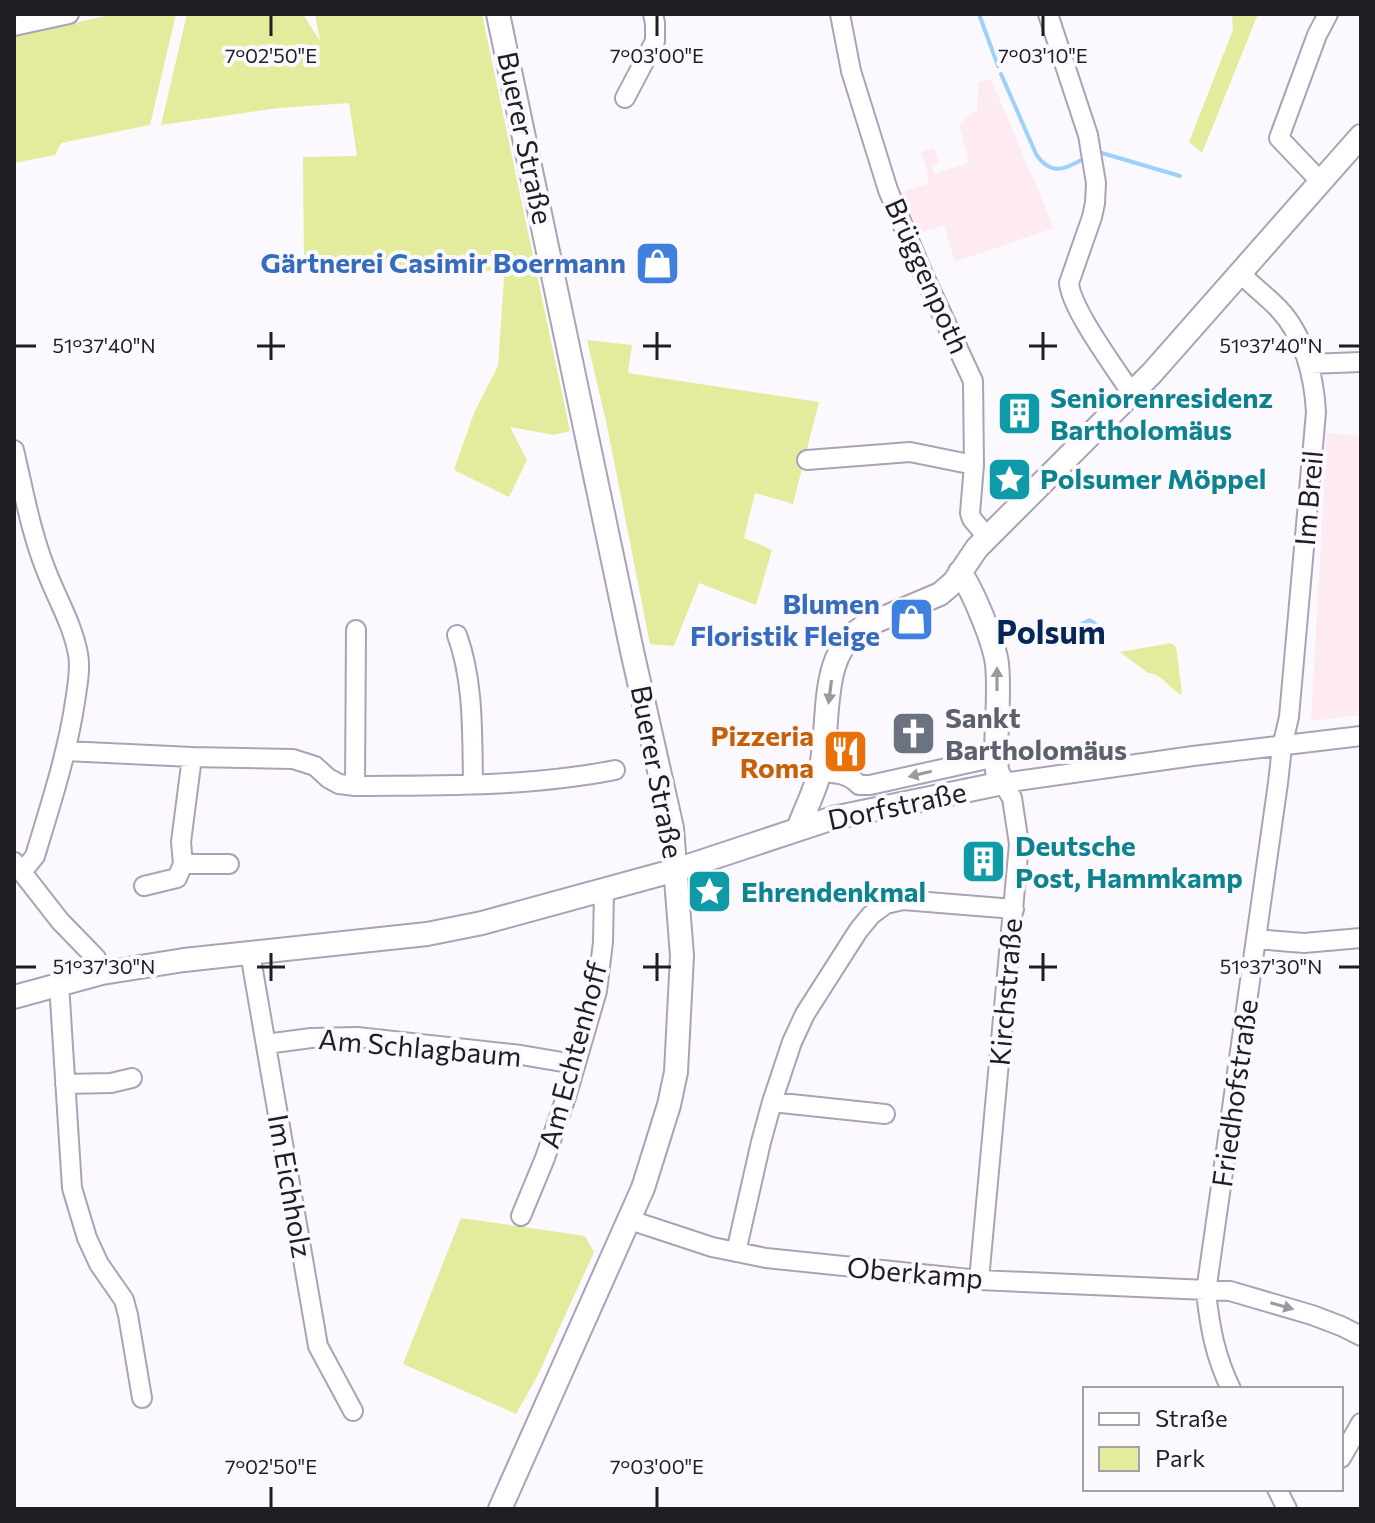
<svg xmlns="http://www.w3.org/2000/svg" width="1375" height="1523" viewBox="0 0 1375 1523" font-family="Commissioner,sans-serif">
<rect width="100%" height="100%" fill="#fbf9fe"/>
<path fill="#feeaf1" d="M 991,79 L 1054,228 L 955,262 L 944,225 L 917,234 L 899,193 L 929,183 L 927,175 L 928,174 L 921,152 L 934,148 L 939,163 L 932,166 L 934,174 L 969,163 L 959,124 L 977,110 L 979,82 Z
M 1327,433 L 1361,436 L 1361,715 L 1311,721 Z"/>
<path fill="#e3ec9c" d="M 115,14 L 176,14 L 150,125 L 61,143 L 55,155 L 14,163 L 14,36 Z
M 187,14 L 303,14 L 320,41 L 315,14 L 482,14 L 570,431 L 554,435 L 510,427 L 527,460 L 509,497 L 454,470 L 474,413 L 498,366 L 504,278 L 498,271 L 304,266 L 303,157 L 357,156 L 349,103 L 279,108 L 161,125 Z
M 1232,14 L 1258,14 L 1202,153 L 1189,142 L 1233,30 Z
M 587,340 L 632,345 L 628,373 L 819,402 L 793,504 L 755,493 L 744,538 L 772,550 L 756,605 L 699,583 L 674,646 L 650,644 L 607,426 Z
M 1171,643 L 1176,647 L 1182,692 L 1181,695 C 1169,688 1162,674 1148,673 L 1120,652 Z
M 461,1218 L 585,1236 L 594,1252 L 537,1377 L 516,1414 L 403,1364 Z"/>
<path fill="#9dd1fd" d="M 1090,618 L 1099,624 L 1098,634 L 1094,640 L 1079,642 L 1069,647 L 1062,643 L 1061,640 L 1064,639 L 1061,636 L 1064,626 L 1077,624 Z"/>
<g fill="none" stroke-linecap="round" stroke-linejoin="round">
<path stroke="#9dd1fd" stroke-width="4" d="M 979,14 L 998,66
M 1001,74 L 1036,154 C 1051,177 1066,169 1085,158
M 1102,153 L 1180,176"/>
<defs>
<path id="minor" d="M 840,14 L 851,71 L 888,190 L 924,276 L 973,381 L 974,465 L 970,513 L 972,519 L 987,537
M 1048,14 L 1088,135 L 1096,183 L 1095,203 L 1092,217 L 1069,283 C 1071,309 1116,369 1132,394
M 14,26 L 69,14
M 625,98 L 655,41 L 655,23 L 653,14
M 1321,182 L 1279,138 L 1317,35 L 1328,14
M 1309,364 L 1361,362
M 14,450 C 24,493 32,539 50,580 C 60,604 73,627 78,654 C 81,669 77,687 75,702 C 67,755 50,806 35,856 L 23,871
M 807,460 L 910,452 L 974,465
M 457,635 C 474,681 472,734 473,783
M 65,751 L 192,757 L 293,759 L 315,766 L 328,778 L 339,784 L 355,786 C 441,785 531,787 615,770
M 820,772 C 835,773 848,773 859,785 L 870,785 L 996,757
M 355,786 L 356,630
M 14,862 L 60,921 L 96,958 L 102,973
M 183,864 L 229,864
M 144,886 L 177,878 L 183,864 L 181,842 L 192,757
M 1256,939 L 1304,943 L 1361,938
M 250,953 L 318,1346 L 353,1411
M 59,984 L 72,1188 L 87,1238 L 99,1264 L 124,1300 L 128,1315 L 142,1398
M 266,1044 L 311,1038 L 357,1037 L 521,1055 L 574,1064
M 65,1084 L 111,1083 L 132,1078
M 772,1102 L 885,1114
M 521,1216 L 545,1158 L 567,1094 L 597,991 L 603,942 L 604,890
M 630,1220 L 712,1247 L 766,1258 L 979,1280 L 1230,1291 L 1312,1315 L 1341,1326 L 1361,1336
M 736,1252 L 761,1142 L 772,1102 L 792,1042 L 805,1014 L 858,931 L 871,915 L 886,904 L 903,900 L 1014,909
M 979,1280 L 1019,844 L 1012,798 L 1003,783 L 1193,756 L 1361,736
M 1231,1389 C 1215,1356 1210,1328 1206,1292 L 1278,783 L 1282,747 L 1289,717 L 1316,412 C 1314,376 1304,335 1278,308 C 1266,296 1253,286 1241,274
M 1341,1458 L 1361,1423
M 1277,1489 L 1287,1509"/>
<path id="major" d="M 498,14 L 632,651 L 672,828 L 682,956 L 676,1072 L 669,1105 L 643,1188 L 500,1509
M 798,829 C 805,810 815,791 820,771 C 832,723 816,651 867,625 L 940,594 L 954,582 L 977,548 L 1152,373 L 1361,136
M 14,997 L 102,973 L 184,960 L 427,934 L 482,923 L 676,870 L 833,818 L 1003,783 L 997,771 L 996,757 C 996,726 1000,694 997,664 C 994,641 973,591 960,572"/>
</defs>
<use href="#minor" stroke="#aba2b8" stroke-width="22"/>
<use href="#major" stroke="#aba2b8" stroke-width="26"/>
<use href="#minor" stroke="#fff" stroke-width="18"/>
<use href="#major" stroke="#fff" stroke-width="22"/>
</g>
<defs><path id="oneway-solid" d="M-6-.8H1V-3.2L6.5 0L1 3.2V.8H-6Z" transform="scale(2)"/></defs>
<g fill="#9b999d">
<use href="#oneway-solid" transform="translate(997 679) rotate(-90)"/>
<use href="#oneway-solid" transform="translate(830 692) rotate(97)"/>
<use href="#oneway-solid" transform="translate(920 774) rotate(167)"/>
<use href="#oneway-solid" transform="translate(1282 1306) rotate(16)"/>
</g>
<path fill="none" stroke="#201d25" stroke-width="3" d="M 271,16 L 271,36M 657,16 L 657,36M 1043,16 L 1043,36M 271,332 L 271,360M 657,332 L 657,360M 1043,332 L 1043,360M 16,346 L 36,346M 257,346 L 285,346M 643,346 L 671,346M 1029,346 L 1057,346M 1339,346 L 1359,346M 271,953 L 271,981M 657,953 L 657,981M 1043,953 L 1043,981M 16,967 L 36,967M 257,967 L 285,967M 643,967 L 671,967M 1029,967 L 1057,967M 1339,967 L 1359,967M 271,1487 L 271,1507M 657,1487 L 657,1507"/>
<defs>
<symbol id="shop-square" viewBox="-11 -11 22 22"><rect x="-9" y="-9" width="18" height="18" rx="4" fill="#3f7fe0" stroke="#fbf9fe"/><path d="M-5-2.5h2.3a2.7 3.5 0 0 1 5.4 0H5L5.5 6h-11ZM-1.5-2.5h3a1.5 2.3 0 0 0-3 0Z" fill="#fff"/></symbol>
<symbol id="building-square" viewBox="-11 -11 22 22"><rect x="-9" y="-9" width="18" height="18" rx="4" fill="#0f9aa8" stroke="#fbf9fe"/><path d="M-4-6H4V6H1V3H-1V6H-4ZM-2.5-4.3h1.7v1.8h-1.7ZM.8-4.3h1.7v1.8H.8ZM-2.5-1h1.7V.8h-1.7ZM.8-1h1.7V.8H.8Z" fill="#fff"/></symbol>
<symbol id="sight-square" viewBox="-11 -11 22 22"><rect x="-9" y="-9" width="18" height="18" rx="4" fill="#0f9aa8" stroke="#fbf9fe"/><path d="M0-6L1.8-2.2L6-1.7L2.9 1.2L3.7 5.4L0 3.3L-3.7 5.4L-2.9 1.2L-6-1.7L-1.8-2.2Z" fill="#fff"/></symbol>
<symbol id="church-square" viewBox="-11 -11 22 22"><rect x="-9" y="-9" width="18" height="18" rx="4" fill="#6b7280" stroke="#fbf9fe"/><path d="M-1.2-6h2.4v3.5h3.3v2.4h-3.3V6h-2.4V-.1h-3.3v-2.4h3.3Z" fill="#fff"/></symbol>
<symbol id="restaurant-square" viewBox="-11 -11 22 22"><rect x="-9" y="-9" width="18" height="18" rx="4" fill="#e8710a" stroke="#fbf9fe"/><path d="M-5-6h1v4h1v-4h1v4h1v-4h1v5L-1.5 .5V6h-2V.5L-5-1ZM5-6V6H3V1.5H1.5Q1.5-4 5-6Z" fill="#fff"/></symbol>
</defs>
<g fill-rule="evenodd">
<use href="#shop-square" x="632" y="238" width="51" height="51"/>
<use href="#building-square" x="994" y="388" width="51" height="51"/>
<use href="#sight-square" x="984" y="454" width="51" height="51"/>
<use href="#shop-square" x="886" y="594" width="51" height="51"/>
<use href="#church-square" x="888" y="708" width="51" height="51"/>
<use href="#restaurant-square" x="820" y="726" width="51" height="51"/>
<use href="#building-square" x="958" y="836" width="51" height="51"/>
<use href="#sight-square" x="684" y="866" width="51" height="51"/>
</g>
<g text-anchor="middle" stroke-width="8" stroke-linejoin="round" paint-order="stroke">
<g font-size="28" fill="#201d25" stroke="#fbf9fe">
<text transform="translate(525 138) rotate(78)" y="10">Buerer Straße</text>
<text transform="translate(927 276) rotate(66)" y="10">Brüggenpoth</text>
<text transform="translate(1309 498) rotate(-85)" y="10">Im Breil</text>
<text transform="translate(657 772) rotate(79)" y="10">Buerer Straße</text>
<text transform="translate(897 806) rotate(-12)" y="10">Dorfstraße</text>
<text transform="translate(1006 992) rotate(-85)" y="10">Kirchstraße</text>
<text transform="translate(420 1048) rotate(5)" y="10">Am Schlagbaum</text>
<text transform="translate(573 1055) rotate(-75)" y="10">Am Echtenhoff</text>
<text transform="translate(1235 1093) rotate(-82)" y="10">Friedhofstraße</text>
<text transform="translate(290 1186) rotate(80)" y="10">Im Eichholz</text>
<text transform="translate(915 1273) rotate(5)" y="10">Oberkamp</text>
</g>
<g font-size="28" font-weight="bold" fill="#366cbe" stroke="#fbf9fe" text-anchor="end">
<text x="626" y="273">Gärtnerei Casimir Boermann</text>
<text x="880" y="614">Blumen<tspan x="880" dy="32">Floristik Fleige</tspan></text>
</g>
<g font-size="28" font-weight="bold" fill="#0d838f" stroke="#fbf9fe" text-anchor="start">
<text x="1050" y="408">Seniorenresidenz<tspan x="1050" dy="32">Bartholomäus</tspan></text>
<text x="1040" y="489">Polsumer Möppel</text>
<text x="1015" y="856">Deutsche<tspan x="1015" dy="32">Post, Hammkamp</tspan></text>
<text x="741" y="902">Ehrendenkmal</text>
</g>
<g font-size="28" font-weight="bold" fill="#5b616d" stroke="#fbf9fe" text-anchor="start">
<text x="945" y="728">Sankt<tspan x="945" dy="32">Bartholomäus</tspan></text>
</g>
<g font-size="28" font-weight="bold" fill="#c56008" stroke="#fbf9fe" text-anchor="end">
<text x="814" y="746">Pizzeria<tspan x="814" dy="32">Roma</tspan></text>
</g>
<g font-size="32" font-weight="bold" fill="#052659" stroke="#fbf9fe">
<text x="1051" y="644">Polsum</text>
</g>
</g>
<g font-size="20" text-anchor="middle" fill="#201d25" stroke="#fbf9fe" stroke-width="8" stroke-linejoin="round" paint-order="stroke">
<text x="271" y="63">7°02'50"E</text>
<text x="657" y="63">7°03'00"E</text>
<text x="1043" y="63">7°03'10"E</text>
<text x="104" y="353">51°37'40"N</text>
<text x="1271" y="353">51°37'40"N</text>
<text x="104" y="974">51°37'30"N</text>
<text x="1271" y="974">51°37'30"N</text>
<text x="271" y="1474">7°02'50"E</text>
<text x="657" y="1474">7°03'00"E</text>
</g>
<rect width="1375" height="1523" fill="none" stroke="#201d25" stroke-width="32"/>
<rect x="1083" y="1387" width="260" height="104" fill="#fbf9fe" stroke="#a3a1a7" stroke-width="2"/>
<rect x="1099" y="1413" width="40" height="12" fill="#ffffff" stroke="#a3a1a7" stroke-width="2"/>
<text x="1155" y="1427" font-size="24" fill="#201d25">Straße</text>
<rect x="1099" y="1447" width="40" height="24" fill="#e3ec9c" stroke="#a3a1a7" stroke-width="2"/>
<text x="1155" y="1467" font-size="24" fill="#201d25">Park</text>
</svg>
